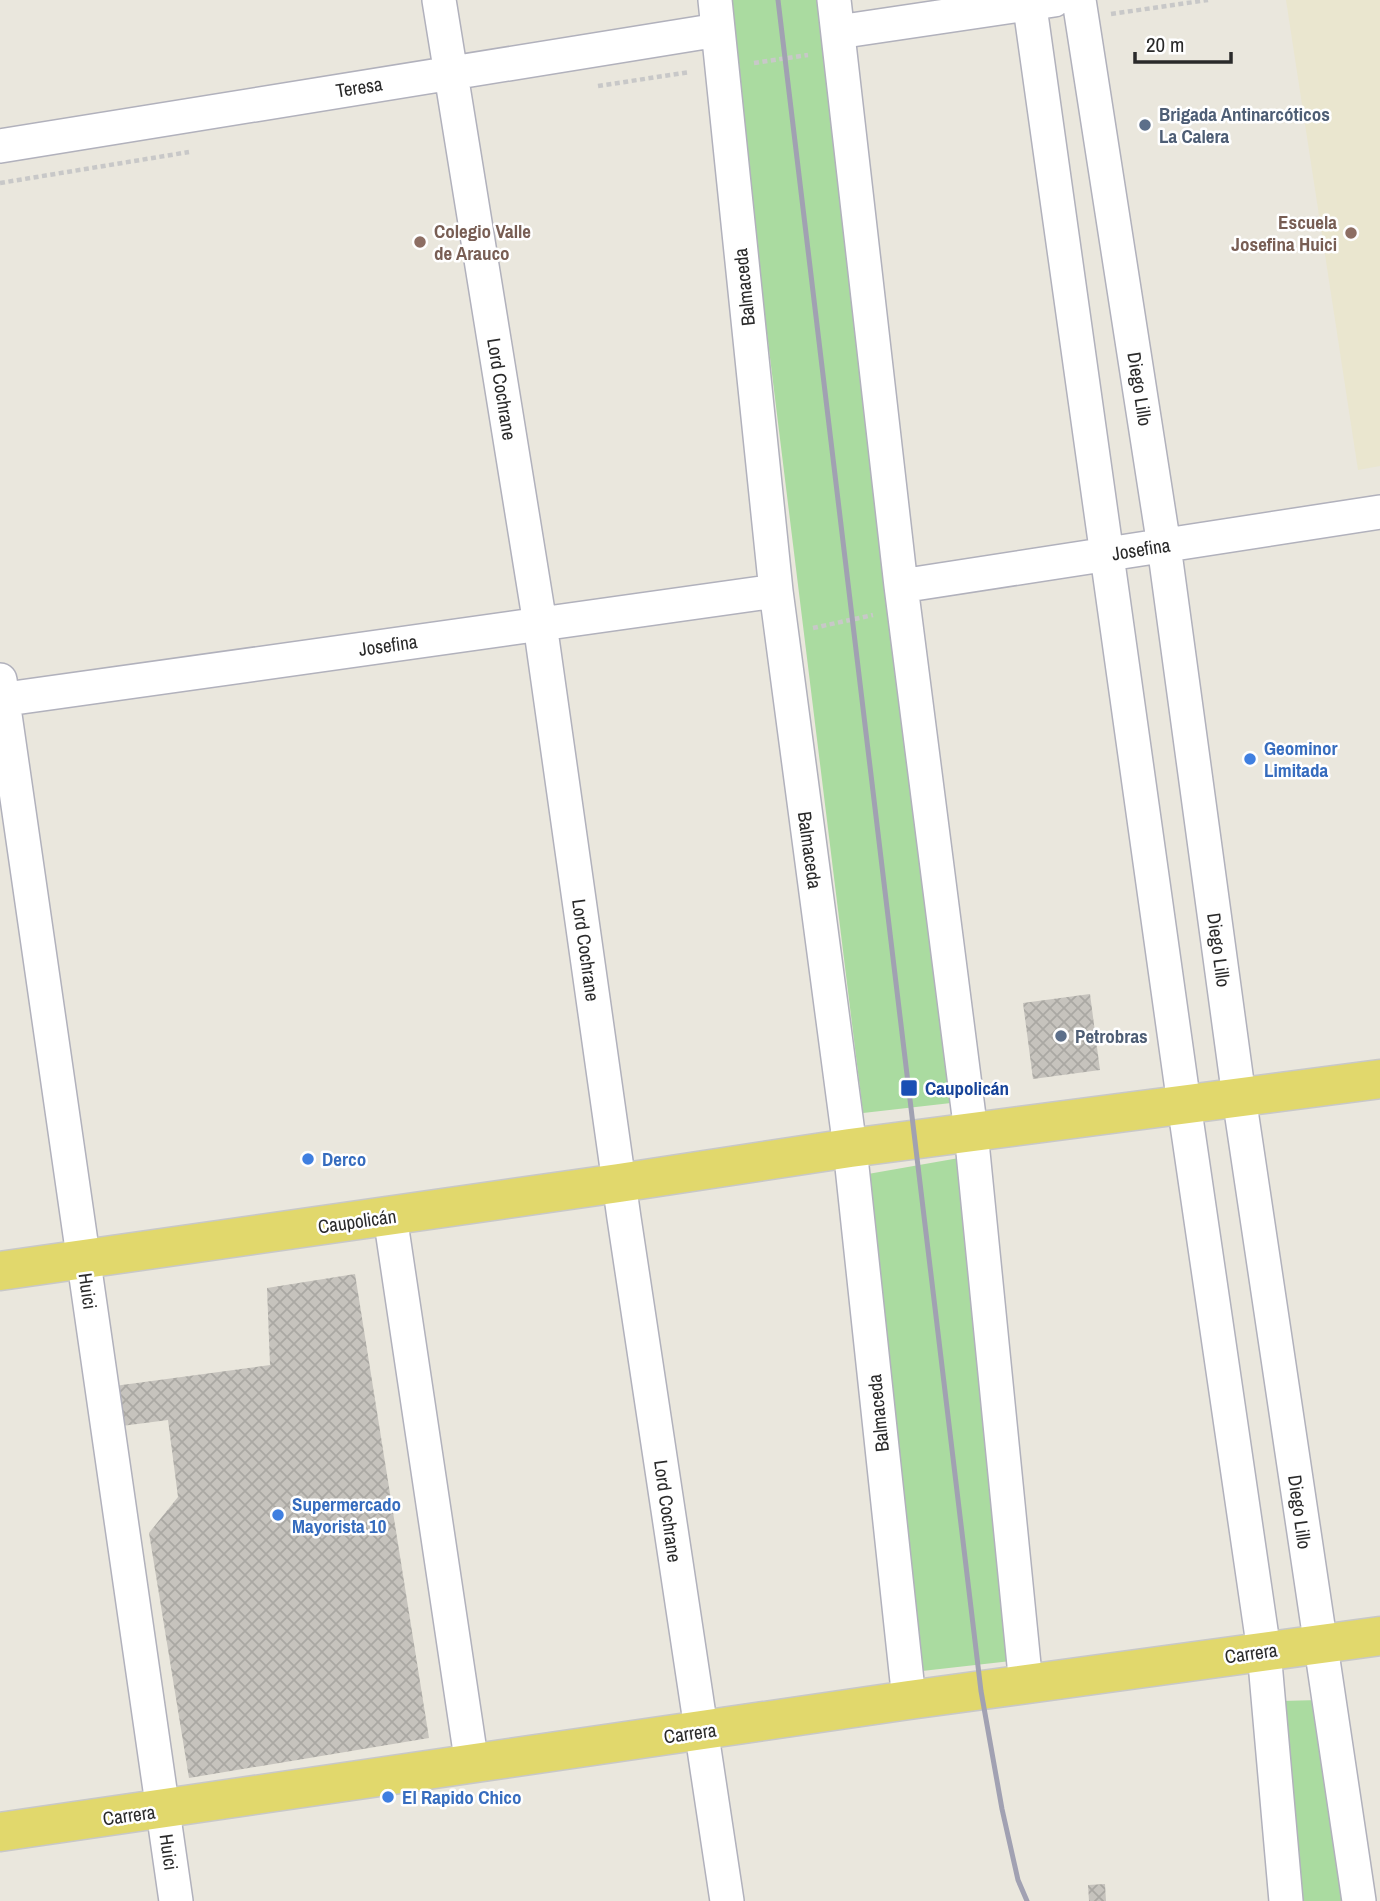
<svg xmlns="http://www.w3.org/2000/svg" width="1380" height="1901" viewBox="0 0 1380 1901" font-family="'Archivo Narrow',sans-serif">
<defs>
<pattern id="building-cross-hatch" width="8" height="8" patternUnits="userSpaceOnUse" patternTransform="scale(1.75)"><rect width="8" height="8" fill="#c6c3bd"/><path d="M0 0l8 8M0 8l8-8" fill="none" stroke="#aaa8a3"/></pattern>
</defs>
<rect width="100%" height="100%" fill="#eae7dd"/>
<path fill="#eae6cf" d="M 1286,0 L 1380,0 L 1380,466 L 1358,470 Z"/>
<path fill="#aadba0" d="M 726,0 L 817,0 L 951,1103 L 863,1113 Z
M 959,1158 L 1011,1661 L 922,1671 L 868,1174 Z
M 1319,1700 L 1350,1901 L 1297,1901 L 1281,1701 Z"/>
<path fill="url(#building-cross-hatch)" d="M 1090,994 L 1100,1070 L 1033,1079 L 1023,1003 Z
M 355,1274 L 429,1738 L 189,1778 L 149,1533 L 178,1497 L 168,1420 L 114,1427 L 107,1387 L 270,1365 L 267,1288 Z
M 1105,1884 L 1106,1901 L 1089,1901 L 1088,1885 Z"/>
<g fill="none" stroke-linecap="round" stroke-linejoin="round">
<defs>
<path id="minor" d="M 439,0 L 540,624 L 624,1218 L 727,1901
M 715,0 L 776,591 L 850,1148 L 909,1700
M 834,0 L 901,586 L 971,1132 L 1026,1685
M 1029,0 L 1184,1104 L 1264,1651 L 1286,1901
M 1079,0 L 1164,546 L 1239,1097 L 1359,1901
M 838,32 L 1054,0
M 0,146 L 718,30
M 901,586 L 1380,512
M 0,680 L 176,1901
M 0,700 L 776,591
M 390,1216 L 472,1765"/>
<path id="major" d="M 0,1271 L 619,1183 L 850,1148 L 1380,1079
M 0,1832 L 909,1700 L 1380,1636"/>
</defs>
<use href="#minor" stroke="#b1b1bc" stroke-width="36"/>
<use href="#major" stroke="#c8c8c8" stroke-width="41"/>
<path stroke="#c8c8c8" stroke-width="4.5" stroke-dasharray="5 3.5" stroke-linecap="butt" d="M 1111,14 L 1208,0
M 754,63 L 808,55
M 598,86 L 690,72
M 0,183 L 189,152
M 813,628 L 873,615"/>
<use href="#minor" stroke="#fff" stroke-width="33"/>
<use href="#major" stroke="#e1d86c" stroke-width="38"/>
<path stroke="#a1a1b2" stroke-width="5" d="M 778,0 L 981,1691 L 1002,1809 L 1018,1880 L 1027,1901"/>
</g>
<g fill="#5c6f8a" stroke="#fff" stroke-width="2.5">
<circle cx="1145" cy="125" r="7"/>
<circle cx="1061" cy="1036" r="7"/>
</g>
<g fill="#8d6e63" stroke="#fff" stroke-width="2.5">
<circle cx="1351" cy="233" r="7"/>
<circle cx="420" cy="242" r="7"/>
</g>
<g fill="#3f7fe0" stroke="#fff" stroke-width="2.5">
<circle cx="1250" cy="759" r="7"/>
<circle cx="308" cy="1159" r="7"/>
<circle cx="278" cy="1515" r="7"/>
<circle cx="388" cy="1797" r="7"/>
</g>
<rect fill="#1a4fb4" stroke="#fff" stroke-width="2.5" x="900" y="1079" width="18" height="18" rx="3.5"/>
<g text-anchor="middle" stroke-width="5" stroke-linejoin="round" paint-order="stroke">
<g font-size="19" fill="#2a2a2a" stroke="#fff">
<text transform="translate(359 87) rotate(-9)" y="7">Teresa</text>
<text transform="translate(744 287) rotate(-96)" y="7">Balmaceda</text>
<text transform="translate(502 389) rotate(81)" y="7">Lord Cochrane</text>
<text transform="translate(1140 389) rotate(81)" y="7">Diego Lillo</text>
<text transform="translate(1141 549) rotate(-9)" y="7">Josefina</text>
<text transform="translate(388 645) rotate(-8)" y="7">Josefina</text>
<text transform="translate(810 850) rotate(82)" y="7">Balmaceda</text>
<text transform="translate(586 950) rotate(82)" y="7">Lord Cochrane</text>
<text transform="translate(1219 950) rotate(82)" y="7">Diego Lillo</text>
<text transform="translate(357 1221) rotate(-8)" y="7">Caupolicán</text>
<text transform="translate(88 1291) rotate(82)" y="7">Huici</text>
<text transform="translate(878 1413) rotate(-96)" y="7">Balmaceda</text>
<text transform="translate(668 1511) rotate(82)" y="7">Lord Cochrane</text>
<text transform="translate(1300 1512) rotate(82)" y="7">Diego Lillo</text>
<text transform="translate(1251 1653) rotate(-8)" y="7">Carrera</text>
<text transform="translate(690 1733) rotate(-8)" y="7">Carrera</text>
<text transform="translate(129 1815) rotate(-8)" y="7">Carrera</text>
<text transform="translate(169 1852) rotate(82)" y="7">Huici</text>
</g>
<g font-size="19" font-weight="bold" fill="#4e5e75" stroke="#fff" text-anchor="start">
<text x="1159" y="121">Brigada Antinarcóticos<tspan x="1159" dy="22">La Calera</tspan></text>
<text x="1075" y="1043">Petrobras</text>
</g>
<g font-size="19" font-weight="bold" fill="#785e54" stroke="#fff" text-anchor="end">
<text x="1337" y="229">Escuela<tspan x="1337" dy="22">Josefina Huici</tspan></text>
<text x="434" y="238" text-anchor="start">Colegio Valle<tspan x="434" dy="22">de Arauco</tspan></text>
</g>
<g font-size="19" font-weight="bold" fill="#366cbe" stroke="#fff" text-anchor="start">
<text x="1264" y="755">Geominor<tspan x="1264" dy="22">Limitada</tspan></text>
<text x="322" y="1166">Derco</text>
<text x="292" y="1511">Supermercado<tspan x="292" dy="22">Mayorista 10</tspan></text>
<text x="402" y="1804">El Rapido Chico</text>
</g>
<g font-size="19" font-weight="bold" fill="#164399" stroke="#fff" text-anchor="start">
<text x="925" y="1095">Caupolicán</text>
</g>
</g>
<path d="M1135 52v10h96v-10" fill="none" stroke="#2a2a2a" stroke-width="3.5"/>
<text x="1146" y="52" font-size="21" fill="#2a2a2a" stroke="#ffffff" stroke-width="5" paint-order="stroke">20 m</text>
</svg>
